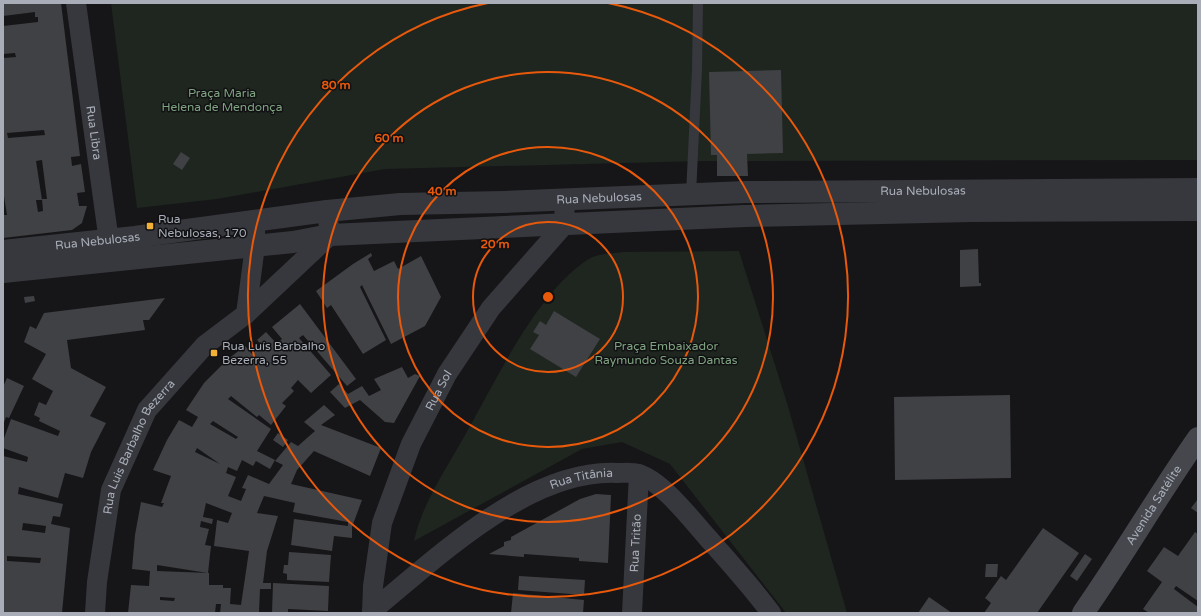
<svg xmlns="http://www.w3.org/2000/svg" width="1201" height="616" viewBox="0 0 1201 616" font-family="'Varela Round',sans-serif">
<rect width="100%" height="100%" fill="#161618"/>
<path fill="#1e261f" d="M 111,3 L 1198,3 L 1198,160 L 702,161 L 385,169 L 217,199 L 137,208 Z
M 739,251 L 787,403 L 847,613 L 786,613 L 670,464 L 622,442 L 582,449 L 414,541 C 422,503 447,468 465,435 C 496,381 535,295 587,260 C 597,253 611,254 623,252 Z"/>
<path fill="#404145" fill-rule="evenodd" d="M 3,3 L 61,3 L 80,156 L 71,157 L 72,166 L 81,164 L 85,192 L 77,193 L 79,206 L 87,206 L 82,223 L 72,230 L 3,238 L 3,215 L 7,215 L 3,190 L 3,58 L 16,57 L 15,53 L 3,54 L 3,26 L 38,22 L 38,17 L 35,17 L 35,12 L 3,16 ZM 44,130 L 45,135 L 8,138 L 7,133 ZM 42,160 L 47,199 L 42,199 L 43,211 L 38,212 L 36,200 L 42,200 L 36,161 Z
M 781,70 L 783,153 L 747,154 L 748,176 L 717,176 L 717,155 L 711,155 L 709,72 Z
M 181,152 L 190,158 L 182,170 L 173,164 Z
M 978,249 L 979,283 L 981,283 L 981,286 L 960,287 L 960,250 Z
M 371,253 L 372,256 L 368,259 L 374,271 L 394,261 L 398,269 L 421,256 L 441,297 L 425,326 L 391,344 L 362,285 L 360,287 L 386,340 L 363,354 L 331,305 L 327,308 L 316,291 L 353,264 Z
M 34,296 L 35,301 L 25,303 L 24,297 Z
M 165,298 L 149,320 L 143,320 L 145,330 L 67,340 L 71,368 L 106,387 L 90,416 L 106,423 L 91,452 L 83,478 L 65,473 L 58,498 L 19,487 L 18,494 L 63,504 L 60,517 L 53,516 L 51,524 L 70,528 L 62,613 L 3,613 L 3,456 L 27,462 L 28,457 L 3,448 L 3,441 L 11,419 L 58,436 L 60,431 L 39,421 L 40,418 L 34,415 L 39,402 L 46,405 L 53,391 L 32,379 L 46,354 L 24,342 L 30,326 L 36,329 L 44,313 ZM 23,523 L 46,526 L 45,533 L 22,530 ZM 7,556 L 41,558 L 40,563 L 7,561 Z
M 300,304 L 356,379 L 347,386 L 303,335 L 299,338 L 331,375 L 311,393 L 298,380 L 291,388 L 294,391 L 282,403 L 286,406 L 271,425 L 259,415 L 257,417 L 231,396 L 228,399 L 271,429 L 257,451 L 275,460 L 270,469 L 256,461 L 253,466 L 242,460 L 237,471 L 228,467 L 226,473 L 236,477 L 228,496 L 241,501 L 246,489 L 242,488 L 248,475 L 269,484 L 283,465 L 275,461 L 291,442 L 298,446 L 315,431 L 304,422 L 324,405 L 335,415 L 321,425 L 381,448 L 370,476 L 314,451 L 297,470 L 291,484 L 362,500 L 352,527 L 352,538 L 334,536 L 332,551 L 291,545 L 294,519 L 348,526 L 348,522 L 293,512 L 295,503 L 264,496 L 257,513 L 278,516 L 267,551 L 263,583 L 271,583 L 271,589 L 260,589 L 259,612 L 220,613 L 221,604 L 216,604 L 215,613 L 128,613 L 131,585 L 149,586 L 150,571 L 132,569 L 135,535 L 141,502 L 162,507 L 164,503 L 161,503 L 171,476 L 153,470 L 167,440 L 179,420 L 192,427 L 198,417 L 186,410 L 204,383 L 228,359 L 245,346 L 252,354 L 262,345 L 257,340 L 266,332 L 277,344 L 282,339 L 272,327 ZM 213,421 L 238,437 L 236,439 L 210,424 ZM 197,448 L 220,464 L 195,452 ZM 206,503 L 232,513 L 228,523 L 217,520 L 214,546 L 249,551 L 241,605 L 230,604 L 231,588 L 223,588 L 223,585 L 209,585 L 209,573 L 157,571 L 157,565 L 208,573 L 211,546 L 205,545 L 209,529 L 200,527 L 201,521 L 212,524 L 213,519 L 203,517 ZM 160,597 L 175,598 L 174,601 L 160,600 Z
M 554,311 L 600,339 L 576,377 L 530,349 L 539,335 L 533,332 L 540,321 L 546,325 Z
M 402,367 L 408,378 L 415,374 L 420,376 L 394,423 L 385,422 L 360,400 L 345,408 L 330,392 L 339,384 L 348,394 L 362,386 L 369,396 L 381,390 L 374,379 Z
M 7,378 L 24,386 L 9,418 L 6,417 L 3,425 L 3,387 Z
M 1010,395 L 1011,478 L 895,480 L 894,397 Z
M 278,433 L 288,440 L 283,447 L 273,440 Z
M 596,494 L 611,495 L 608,563 L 579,561 L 579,558 L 524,554 L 524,557 L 489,554 L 504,546 L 504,542 L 511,540 L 511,537 L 580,499 Z
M 1198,499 L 1198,513 L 1191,508 Z
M 1043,528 L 1079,553 L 1037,613 L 984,613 L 991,603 L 985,598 L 1001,576 L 1006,580 Z
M 1195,532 L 1198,534 L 1198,601 L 1176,586 L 1174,589 L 1198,607 L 1198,613 L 1149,613 L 1143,609 L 1162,582 L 1147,571 L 1164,547 L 1178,556 Z
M 289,552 L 331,555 L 329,582 L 287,580 L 287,574 L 283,573 L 284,565 L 288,565 Z
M 1085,554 L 1092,559 L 1077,581 L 1070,576 Z
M 986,564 L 998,564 L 997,577 L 985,577 Z
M 519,576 L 585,580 L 584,595 L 518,590 Z
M 273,583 L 329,586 L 328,611 L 288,609 L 288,613 L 272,613 Z
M 513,593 L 584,600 L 583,613 L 511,613 Z
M 929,597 L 952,613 L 918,613 Z"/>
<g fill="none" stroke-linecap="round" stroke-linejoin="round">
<path stroke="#37383d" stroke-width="10" d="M 691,194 L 697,70 L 698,3"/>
<g stroke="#37383d" stroke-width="20">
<path id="s1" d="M 76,3 L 111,256"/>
<path d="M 246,314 L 255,246 L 255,220"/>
<path id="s2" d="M 372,611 C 437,558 528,469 617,473 C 624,473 632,472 638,474 C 661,480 691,519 707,537 C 729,562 751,586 771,613"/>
<path id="s3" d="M 95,613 L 97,582 L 111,490 L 147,410 L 205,345 L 246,314 L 330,235 L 327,211"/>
<path id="s4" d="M 372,613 L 373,586 L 382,523 L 411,444 L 447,374 L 491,308 L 564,225 L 565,199"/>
<path id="s5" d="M 632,613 L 639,474"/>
</g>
<g stroke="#37383d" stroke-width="22">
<path id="s6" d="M 3,251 L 135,237 L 327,211 L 400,204 L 504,202 L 746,192 L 1198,189"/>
<path d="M 3,272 L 293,242 L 330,235 L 745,216 L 971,211 L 1198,210"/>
</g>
<path stroke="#45474d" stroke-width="22" id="s7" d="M 1083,613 C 1123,556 1158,495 1198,438"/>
</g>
<g fill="none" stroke="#e8590c" stroke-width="2">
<circle cx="548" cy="297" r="75"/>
<circle cx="548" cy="297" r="150"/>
<circle cx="548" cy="297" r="225"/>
<path d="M608 3A300 300 0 1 1 488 3"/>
</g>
<g fill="#f2b134" stroke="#111113" stroke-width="1.5">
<rect x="146" y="222" width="8" height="8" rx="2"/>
<rect x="210" y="349" width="8" height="8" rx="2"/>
</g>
<g text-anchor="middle" stroke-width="3" stroke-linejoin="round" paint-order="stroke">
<g font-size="12" fill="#7fa381" stroke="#111113">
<text x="222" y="97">Praça Maria<tspan x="222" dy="14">Helena de Mendonça</tspan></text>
<text x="666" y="350">Praça Embaixador<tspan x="666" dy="14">Raymundo Souza Dantas</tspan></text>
</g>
<g font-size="12" fill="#a8adb8" stroke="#111113">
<text dy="4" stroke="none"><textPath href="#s1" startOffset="131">Rua Libra</textPath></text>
<text dy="4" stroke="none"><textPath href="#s6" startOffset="923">Rua Nebulosas</textPath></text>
<text dy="4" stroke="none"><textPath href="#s6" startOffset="599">Rua Nebulosas</textPath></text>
<text dy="4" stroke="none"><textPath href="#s6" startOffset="95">Rua Nebulosas</textPath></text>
<text dy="4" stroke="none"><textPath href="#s4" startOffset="235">Rua Sol</textPath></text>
<text dy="4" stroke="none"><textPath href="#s3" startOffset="175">Rua Luis Barbalho Bezerra</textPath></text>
<text dy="4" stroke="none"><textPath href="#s2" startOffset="251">Rua Titânia</textPath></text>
<text dy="4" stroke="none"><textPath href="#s7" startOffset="129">Avenida Satélite</textPath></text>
<text dy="4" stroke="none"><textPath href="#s5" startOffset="70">Rua Tritão</textPath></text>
</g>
<g font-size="12" fill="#a8adb8" stroke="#111113" text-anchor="start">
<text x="158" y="223">Rua<tspan x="158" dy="14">Nebulosas, 170</tspan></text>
<text x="222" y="350">Rua Luís Barbalho<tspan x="222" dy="14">Bezerra, 55</tspan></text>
</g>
</g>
<circle cx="548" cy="297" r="6" fill="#e8590c" stroke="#111113" stroke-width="2"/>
<g font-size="12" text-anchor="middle" font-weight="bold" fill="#e8590c" stroke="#111113" stroke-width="3" stroke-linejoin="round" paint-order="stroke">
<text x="336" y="89">80 m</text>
<text x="389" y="142">60 m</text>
<text x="442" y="195">40 m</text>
<text x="495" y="248">20 m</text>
</g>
<rect width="1201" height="616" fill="none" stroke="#a8adb8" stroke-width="8"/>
</svg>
